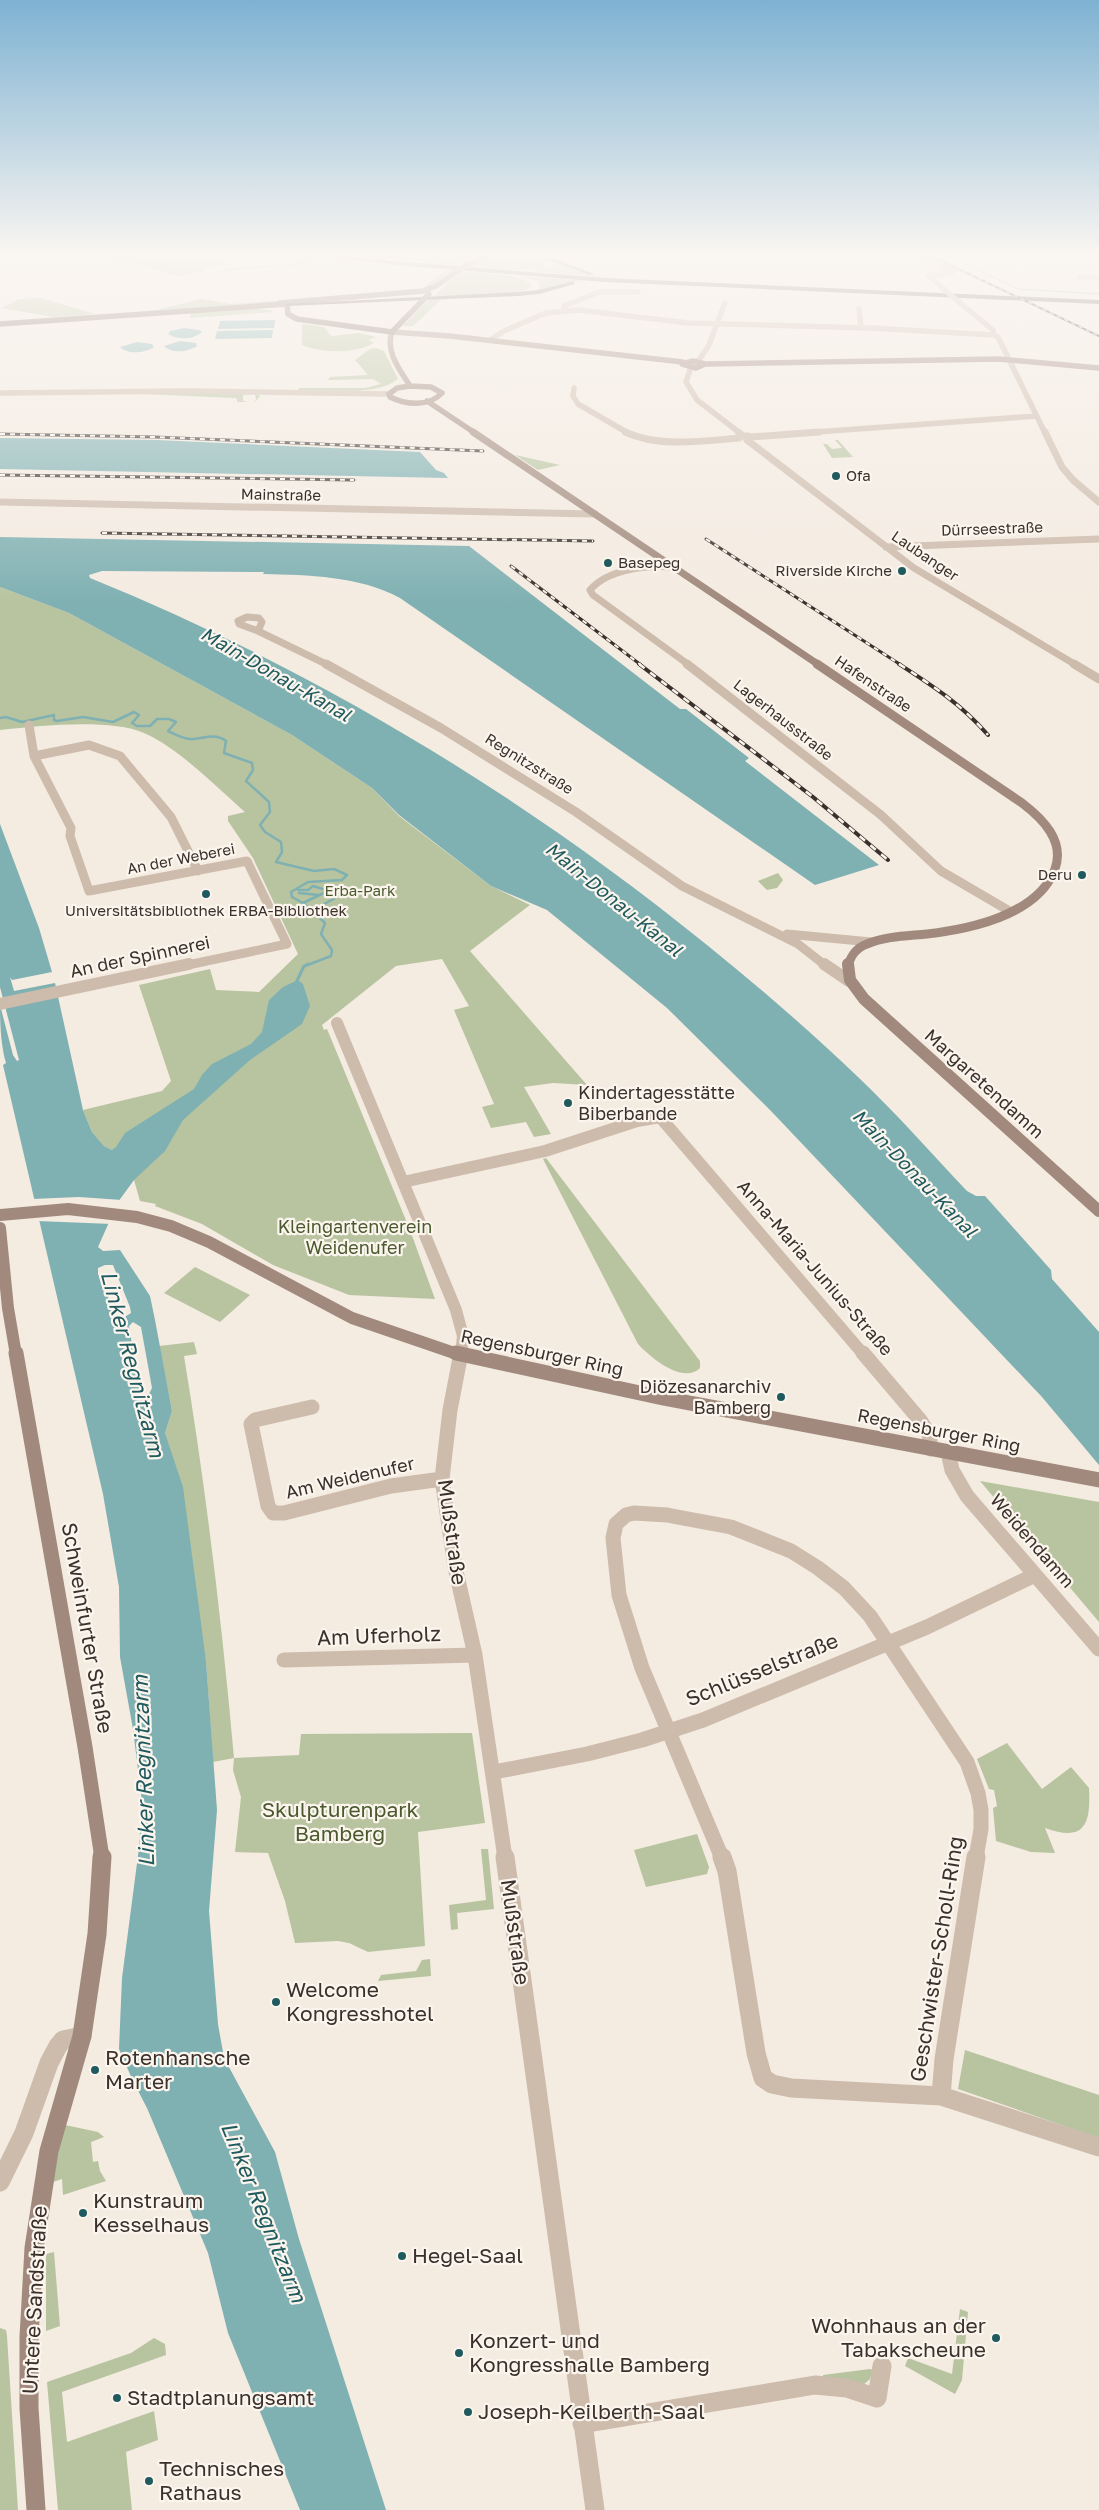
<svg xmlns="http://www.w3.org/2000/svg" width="1099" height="2510" viewBox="0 0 1099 2510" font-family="'Golos Text',sans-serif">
<rect width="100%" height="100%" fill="#f4ebe1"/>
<path fill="#b8c4a0" d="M 82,254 L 191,254 L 232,265 L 208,267 L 204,269 L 206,271 L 177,276 L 132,262 Z
M 342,254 L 386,254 L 434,260 C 442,257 448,261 456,260 C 463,259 469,254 477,254 L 454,264 Z
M 499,254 C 513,254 538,253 549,263 C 539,276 487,267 471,265 L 488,256 Z
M 314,256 L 320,257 L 299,265 L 215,272 C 246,261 285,272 314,256 Z
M 554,261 L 583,273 L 604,277 L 531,271 L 554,266 Z
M 452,270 L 430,287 L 415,291 L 161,311 L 160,309 L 201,299 L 231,304 L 416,290 C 431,287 437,271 452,270 Z
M 461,271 C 476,273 524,273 532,286 C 522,298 452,295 434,296 Z
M 522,276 L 586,281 L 562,284 L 533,292 L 540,288 L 539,282 Z
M 41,298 L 95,314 L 53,317 L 1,308 L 19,299 Z
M 428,300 L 441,300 L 413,326 L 403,326 Z
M 258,309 L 270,310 L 274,312 L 190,318 L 191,312 Z
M 305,324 L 324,327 L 331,336 L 359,333 L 376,337 L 368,340 L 374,343 C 355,354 321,353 302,345 L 302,325 Z
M 376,348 L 384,351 L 398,379 C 375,397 328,390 298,390 L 299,388 L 365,388 L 381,384 L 373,379 L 328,380 L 330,377 L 368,375 L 355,360 L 370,349 Z
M 216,393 L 256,394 L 260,396 L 256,401 L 253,402 L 256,400 L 255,394 L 243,395 L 243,401 L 249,402 L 237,402 L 237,399 L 235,398 L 142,394 Z
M 835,440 L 838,440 L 853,457 L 832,458 L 823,444 L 827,444 L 832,449 L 842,448 Z
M 515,455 L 560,465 L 538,470 Z
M 0,587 L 69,613 L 292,735 L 372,788 L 399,816 L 491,886 L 530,905 L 470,951 L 587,1085 L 553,1083 L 524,1087 L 551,1134 L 534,1137 L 526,1122 L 491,1128 L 482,1107 L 494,1104 L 454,1010 L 469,1006 L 442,959 L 396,966 L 322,1025 L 324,1030 L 327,1029 L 410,1230 L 435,1299 L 349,1295 L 273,1265 L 202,1224 L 155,1206 L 156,1204 L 140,1201 L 134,1180 L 112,1150 L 104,1146 L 92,1132 L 83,1110 L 162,1091 L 171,1081 L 139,985 L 210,969 L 216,990 L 259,992 L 298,954 L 253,858 L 228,821 L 228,816 L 245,812 C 215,786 180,749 144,733 C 110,718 37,726 0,730 Z
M 778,873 L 783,880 L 777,888 L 767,890 L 758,881 Z
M 546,1158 L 700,1361 L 700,1368 C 683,1385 650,1357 638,1344 L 543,1159 Z
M 195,1267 L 250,1295 L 220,1322 L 164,1293 Z
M 194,1342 L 197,1354 L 184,1356 C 206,1489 222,1623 234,1758 L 299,1755 L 301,1734 L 472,1733 L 485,1823 L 418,1832 L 425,1946 L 368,1952 L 349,1943 L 338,1941 L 295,1943 L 285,1901 L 268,1853 L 235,1852 L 241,1797 L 233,1770 L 234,1758 L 213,1762 L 206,1661 L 165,1433 L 172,1411 L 159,1346 Z
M 980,1481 L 1099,1502 L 1099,1622 Z
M 1007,1743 L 1042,1789 L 1071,1767 L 1089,1788 C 1091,1826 1084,1842 1045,1828 L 1055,1853 L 1031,1852 L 996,1841 L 993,1808 L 997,1806 L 994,1790 L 989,1789 L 977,1759 Z
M 697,1834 L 709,1867 L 707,1874 L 646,1887 L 634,1850 Z
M 481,1849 L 488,1849 L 494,1909 L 457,1913 L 458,1929 L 451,1930 L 449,1905 L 486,1900 Z
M 430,1959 L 431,1976 L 378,1981 L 381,1975 L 416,1971 L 422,1960 Z
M 965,2050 L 1099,2095 L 1099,2138 L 958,2089 Z
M 65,2125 L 98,2132 L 104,2137 L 91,2142 L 93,2162 L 98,2161 L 100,2171 L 106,2181 L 63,2195 L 62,2179 L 53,2182 L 56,2159 Z
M 54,2252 L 60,2326 L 46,2331 L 46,2254 Z
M 960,2309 L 968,2312 L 962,2380 L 955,2394 L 905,2366 L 908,2358 L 952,2374 Z
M 0,2328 L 6,2330 L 7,2336 L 18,2510 L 0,2510 Z
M 154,2338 L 165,2344 L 166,2355 L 62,2392 L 67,2442 L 154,2411 L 158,2440 L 126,2452 L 132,2510 L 58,2510 L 47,2382 L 131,2353 Z
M 870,2369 L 873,2370 L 870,2379 L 863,2385 L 823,2377 L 823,2375 Z"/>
<path fill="#7fb0b2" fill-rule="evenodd" d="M 275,320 L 274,328 L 218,329 L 220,321 Z
M 184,328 L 199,330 L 202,332 C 193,340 177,340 168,334 L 170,331 Z
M 273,330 L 272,338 L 215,339 L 217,331 Z
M 180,341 L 196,343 L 197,346 C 188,352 172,354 164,346 Z
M 137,342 L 152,344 L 154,347 C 145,353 128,355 120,347 Z
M 0,438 L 157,440 L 420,452 L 436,470 L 444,473 L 448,478 L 0,469 Z
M 0,537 L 469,546 L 680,709 L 686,709 L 749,758 L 745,761 L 879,865 L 815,885 L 400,598 C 360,576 308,575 263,574 L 264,572 L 102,571 L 89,575 L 90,578 C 314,669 519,793 707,945 C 759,987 810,1031 858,1077 C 896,1113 931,1153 967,1191 L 976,1196 L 985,1196 L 1051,1270 L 1052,1279 L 1099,1332 L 1099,1465 L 1042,1397 L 772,1112 L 667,1008 L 547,910 L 491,886 L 399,815 L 372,788 L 292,735 L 69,613 L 0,587 Z
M 0,824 L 39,928 L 52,972 L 12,980 L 10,977 L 14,991 L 55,983 L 83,1110 L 92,1132 L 104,1146 L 112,1150 L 116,1147 L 125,1133 L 194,1089 L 202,1075 L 212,1064 L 251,1044 L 262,1032 L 269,1000 L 283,987 L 298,980 L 303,984 L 310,1006 L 302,1024 L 250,1060 L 183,1120 L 165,1151 L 134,1180 L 118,1202 L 98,1247 L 103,1251 L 120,1250 L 150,1296 L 155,1320 L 172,1411 L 165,1433 L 183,1487 L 206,1661 L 217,1810 L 209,1911 L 218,2024 L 224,2058 L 275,2152 L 299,2239 L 386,2510 L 300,2510 L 228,2333 L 208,2253 L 147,2108 L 133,2081 L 119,2049 L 122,1978 L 139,1848 L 142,1802 L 133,1729 L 120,1657 L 119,1587 L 103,1494 L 3,1065 L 6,1063 C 1,1046 0,1025 0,1005 L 13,1055 L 17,1061 L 19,1060 L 0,987 ZM 105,1265 L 113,1265 L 130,1307 L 131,1313 L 123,1318 L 116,1315 L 98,1274 L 98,1268 ZM 133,1322 L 141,1327 L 152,1388 L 148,1396 L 144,1398 L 140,1394 L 129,1326 Z"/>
<path fill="#f4ebe1" d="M 79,1197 L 122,1200 L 112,1224 L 37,1221 L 32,1199 Z"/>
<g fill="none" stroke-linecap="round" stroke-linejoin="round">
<path stroke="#7fb0b2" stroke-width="1" d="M 943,254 L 1018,289 L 1099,294"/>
<path stroke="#7fb0b2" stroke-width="2.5" d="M 0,718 L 6,717 L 22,722 L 54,715 L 54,720 L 57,721 L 83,717 L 113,722 L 134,712 L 139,715 L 132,723 L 137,726 L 150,726 L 157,719 L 169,719 L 176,722 L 168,731 C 175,734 183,739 191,739 C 203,739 215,732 226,741 L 224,753 L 252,763 L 253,770 L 246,781 L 269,802 L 270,812 L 260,825 L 265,832 L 281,842 L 282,852 L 276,862 L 314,871 L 334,869 L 347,875 L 342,880 L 308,882 L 291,892 L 292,897 L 303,903 L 332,889 L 337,888 L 341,892 L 335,898 L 312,911 L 325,923 L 321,934 L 332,950 L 331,956 L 305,966
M 298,890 L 308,890 L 313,886 L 326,890
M 299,893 L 319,895
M 303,903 L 312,911"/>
<path stroke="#7fb0b2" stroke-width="3" d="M 296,983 L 304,966 L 308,964"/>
<path stroke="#cdbbac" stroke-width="5.5" d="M 917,254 L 953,272
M 1079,277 L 1099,278
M 945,290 L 929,276 L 953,272
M 959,302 L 993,330 L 994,335 L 998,337 L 1045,433
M 565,308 L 564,306 L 599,292 L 638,292
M 859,309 L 861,328
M 490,340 L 504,331 L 546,313 L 579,310 L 688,323 L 871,328 L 994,335
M 698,361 L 708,347 L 725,303
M 691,367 L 686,382 L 697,400 L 740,433
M 574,388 L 573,396 L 578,404 L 628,433
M 0,393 L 187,391 L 389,394
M 802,433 L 1037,416"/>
<path stroke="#cdbbac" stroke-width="7" d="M 625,432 C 660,448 702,441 739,438
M 738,432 L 743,436 L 748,436
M 1045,432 L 1062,467 L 1073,480 L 1099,502
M 751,437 L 819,432
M 747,440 L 914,568 L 1076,665
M 0,502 L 595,514
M 886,547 L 1099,539
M 673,567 C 647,565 608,569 590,590 L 593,595 L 689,665
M 247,617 L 259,618 L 262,622 L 258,631 L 239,624 L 238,621 Z
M 258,631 L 328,665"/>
<path stroke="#cdbbac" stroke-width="9" d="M 326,664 L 441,728 L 576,812 L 682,886 L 798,944 L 826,966
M 687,664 L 881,815 L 941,871 L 1011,912
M 1074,664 L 1099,679
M 29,725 L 34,756 L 71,828 L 70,836 L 89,891 L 247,861 L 287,944 L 183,966
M 34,756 L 89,745 L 120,756 L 171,817 L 198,871
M 787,934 L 871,942"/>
<path stroke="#cdbbac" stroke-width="12" d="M 824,964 L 849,981
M 0,1004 L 189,964
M 337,1023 L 456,1310 L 463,1336 L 461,1355
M 403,1182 L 545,1151 L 637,1121 L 660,1117 L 864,1355"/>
<path stroke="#cdbbac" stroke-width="15" d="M 461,1353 L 450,1410 L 442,1479 L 455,1567 L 475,1655 L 505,1858
M 863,1353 L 920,1420 L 929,1434 L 931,1449
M 312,1407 L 255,1420 L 251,1424 L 268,1506 L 273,1513 L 284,1513 L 391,1486 L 442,1479
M 948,1452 L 952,1470 L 967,1496 L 1099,1649
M 284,1660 L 475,1655
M 494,1772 L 587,1754 L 642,1740 L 703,1720 L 927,1627 L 1035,1575
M 722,1858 L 642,1668 L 619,1595 L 613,1538 L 616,1524 L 626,1515 L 634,1513 L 667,1515 L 731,1527 L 791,1551 L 818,1568 L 844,1588 L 870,1616 L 967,1762 L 978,1793 L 981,1810 L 981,1829 L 976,1858"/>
<path stroke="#cdbbac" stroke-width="19" d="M 505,1857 L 595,2510
M 722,1857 L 727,1871 L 756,2053 L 763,2078 L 772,2084 L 791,2088 L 941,2096 L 944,2059 L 976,1857
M 941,2096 L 1099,2147
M 0,2182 L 24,2133 L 49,2063 L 58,2046 L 63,2040 L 82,2036
M 582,2424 L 815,2385 L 847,2388 L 877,2398 L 882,2366"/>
<path stroke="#a18a7d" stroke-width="5.5" d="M 693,361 L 705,364 L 696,368 L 682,364 Z
M 705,364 L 999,359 L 1099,368
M 410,386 C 400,370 385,352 392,332 L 450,336 L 683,362
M 410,386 L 431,387 L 442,393 C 429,407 406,405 390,397 L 389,394 L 397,388 Z
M 427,401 L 475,433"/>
<path stroke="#a18a7d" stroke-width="7" d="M 473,432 L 819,665"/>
<path stroke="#a18a7d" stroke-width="9" d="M 817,664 L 1022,803 C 1043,819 1065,841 1055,869 C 1038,915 969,929 927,934 C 907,936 886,936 867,944 C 856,948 851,955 848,966"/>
<path stroke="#a18a7d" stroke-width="12" d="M 848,964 L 850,980 L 864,999 L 1099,1211
M 0,1215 L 68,1209 L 137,1217 L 171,1226 L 209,1242 L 352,1318 L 460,1355
M 0,1228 L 8,1308 L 16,1355"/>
<path stroke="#a18a7d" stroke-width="15" d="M 16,1353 L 85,1747 L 102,1858
M 456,1353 L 663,1398 L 1099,1480"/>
<path stroke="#a18a7d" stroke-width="19" d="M 36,2510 L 29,2408 L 29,2337 L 34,2248 L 49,2151 L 82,2036 L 97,1934 L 102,1857"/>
<path stroke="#7d675c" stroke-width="5.5" d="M 468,264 L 492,254
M 280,303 L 423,291 L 436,286 L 456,272
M 0,324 L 287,304 L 288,314 L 297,319 L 392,332 L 422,301"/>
<path fill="#5c4a42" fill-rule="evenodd" d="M 307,254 L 605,278 L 1099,300 L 1099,304 L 605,282 L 408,266 Z
M 518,254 L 558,260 L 594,274 L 589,275 L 555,262 Z
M 573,281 L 575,284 L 539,294 L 518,296 L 287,306 L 284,304 L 518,292 L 539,290 Z"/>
<defs>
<path id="rail-far2" d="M 927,254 L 1099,336"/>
<path id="rail-far1" d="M 0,434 L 155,437 L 483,451
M 0,475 L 354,480
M 102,533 L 593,541
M 706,539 L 901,665
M 511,566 L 641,665"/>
<path id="rail" d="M 639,664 L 813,797 L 888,860
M 899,664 C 933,686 961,704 988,735"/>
</defs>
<use href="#rail-far2" stroke="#3b302b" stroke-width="2"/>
<use href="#rail-far1" stroke="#3b302b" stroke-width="3"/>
<use href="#rail" stroke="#3b302b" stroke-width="4"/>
<use href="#rail-far2" stroke="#fbf5ee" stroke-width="1" stroke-dasharray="4" stroke-linecap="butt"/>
<use href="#rail-far1" stroke="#fbf5ee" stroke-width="2" stroke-dasharray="5" stroke-linecap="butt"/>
<use href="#rail" stroke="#fbf5ee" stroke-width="2.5" stroke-dasharray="7" stroke-linecap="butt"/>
<path stroke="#cdbbac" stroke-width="5.5" d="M 945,290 L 959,302"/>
<path stroke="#7d675c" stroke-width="5.5" d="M 456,272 L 468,264
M 422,301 L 429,294"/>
</g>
<linearGradient id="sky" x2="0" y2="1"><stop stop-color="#7eb2d2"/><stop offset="0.42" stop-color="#faf6f2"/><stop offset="1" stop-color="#faf6f2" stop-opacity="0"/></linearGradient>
<rect width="1099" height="605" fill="url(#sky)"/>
<g fill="#1f5a5e" stroke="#fbf5ee" stroke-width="2">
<circle cx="836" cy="476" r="5"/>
<circle cx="608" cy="563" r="5"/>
<circle cx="902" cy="571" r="5"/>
<circle cx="1082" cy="875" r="5"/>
<circle cx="206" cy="894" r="5"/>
<circle cx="568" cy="1103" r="5"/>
<circle cx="781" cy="1397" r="5"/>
<circle cx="276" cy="2002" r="5"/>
<circle cx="95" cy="2070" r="5"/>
<circle cx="83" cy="2213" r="5"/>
<circle cx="402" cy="2256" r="5"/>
<circle cx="996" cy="2338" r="5"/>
<circle cx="459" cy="2353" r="5"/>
<circle cx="117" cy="2398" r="5"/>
<circle cx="468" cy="2412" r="5"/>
<circle cx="149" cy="2481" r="5"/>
</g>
<g text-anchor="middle" stroke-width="4.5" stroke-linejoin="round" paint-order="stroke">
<g font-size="15" fill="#3b302b" stroke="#fbf5ee" text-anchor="start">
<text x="846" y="481">Ofa</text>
<text x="618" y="568">Basepeg</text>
<text x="892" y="576" text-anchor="end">Riverside Kirche</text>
<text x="1072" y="880" text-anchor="end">Deru</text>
<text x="206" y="916" text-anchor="middle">Universitätsbibliothek ERBA-Bibliothek</text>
</g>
<g font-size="15" fill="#3b302b" stroke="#fbf5ee">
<text transform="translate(281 495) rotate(1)" y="5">Mainstraße</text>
<text transform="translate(992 529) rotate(-2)" y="5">Dürrseestraße</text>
<text transform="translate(925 556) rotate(34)" y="5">Laubanger</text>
<text transform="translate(873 684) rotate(34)" y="5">Hafenstraße</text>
<text transform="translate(783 720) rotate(38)" y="5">Lagerhausstraße</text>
<text transform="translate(529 764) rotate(32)" y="5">Regnitzstraße</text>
<text transform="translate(181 859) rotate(-11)" y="5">An der Weberei</text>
</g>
<g font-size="15" fill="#4a5a2e" stroke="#fbf5ee">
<text x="360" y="896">Erba-Park</text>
</g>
<g font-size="18" fill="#3b302b" stroke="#fbf5ee">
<text transform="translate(140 957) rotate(-12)" y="6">An der Spinnerei</text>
<text transform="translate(984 1084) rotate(42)" y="6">Margaretendamm</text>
<text transform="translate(815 1268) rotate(49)" y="6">Anna-Maria-Junius-Straße</text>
<text transform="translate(542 1353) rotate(12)" y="6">Regensburger Ring</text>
<text transform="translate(939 1431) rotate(11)" y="6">Regensburger Ring</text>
<text transform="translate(350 1478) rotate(-13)" y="6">Am Weidenufer</text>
<text transform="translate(1032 1541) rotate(49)" y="6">Weidendamm</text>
</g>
<g font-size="18" fill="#3b302b" stroke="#fbf5ee" text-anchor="start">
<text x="578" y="1099">Kindertagesstätte<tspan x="578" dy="21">Biberbande</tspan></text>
<text x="771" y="1393" text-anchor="end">Diözesanarchiv<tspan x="771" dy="21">Bamberg</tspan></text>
</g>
<g font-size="18" fill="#4a5a2e" stroke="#fbf5ee">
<text x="355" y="1233">Kleingartenverein<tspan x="355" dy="21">Weidenufer</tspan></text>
</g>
<g font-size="19" font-style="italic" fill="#1f5a5e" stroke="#fbf5ee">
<text transform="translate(276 674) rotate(30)" y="7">Main-Donau-Kanal</text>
<text transform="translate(614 899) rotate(39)" y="7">Main-Donau-Kanal</text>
<text transform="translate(915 1173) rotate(46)" y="7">Main-Donau-Kanal</text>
</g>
<g font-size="21" fill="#3b302b" stroke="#fbf5ee">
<text transform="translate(452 1532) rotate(82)" y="7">Mußstraße</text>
<text transform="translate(87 1628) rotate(80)" y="7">Schweinfurter Straße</text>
<text transform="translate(379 1636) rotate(-2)" y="7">Am Uferholz</text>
<text transform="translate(762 1670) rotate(-22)" y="7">Schlüsselstraße</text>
<text transform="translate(515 1932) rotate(82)" y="7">Mußstraße</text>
<text transform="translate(937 1959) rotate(-81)" y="7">Geschwister-Scholl-Ring</text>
<text transform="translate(35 2300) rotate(-87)" y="7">Untere Sandstraße</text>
</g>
<g font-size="21" fill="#4a5a2e" stroke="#fbf5ee">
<text x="340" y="1817">Skulpturenpark<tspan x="340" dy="24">Bamberg</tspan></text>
</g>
<g font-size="21" fill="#3b302b" stroke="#fbf5ee" text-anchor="start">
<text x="286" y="1997">Welcome<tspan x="286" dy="24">Kongresshotel</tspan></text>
<text x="105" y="2065">Rotenhansche<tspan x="105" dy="24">Marter</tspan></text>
<text x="93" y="2208">Kunstraum<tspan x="93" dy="24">Kesselhaus</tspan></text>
<text x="412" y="2263">Hegel-Saal</text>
<text x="986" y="2333" text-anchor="end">Wohnhaus an der<tspan x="986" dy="24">Tabakscheune</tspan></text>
<text x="469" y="2348">Konzert- und<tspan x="469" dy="24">Kongresshalle Bamberg</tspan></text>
<text x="127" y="2405">Stadtplanungsamt</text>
<text x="478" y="2419">Joseph-Keilberth-Saal</text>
<text x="159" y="2476">Technisches<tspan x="159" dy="24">Rathaus</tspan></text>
</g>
<g font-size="22" font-style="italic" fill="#1f5a5e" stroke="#fbf5ee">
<text transform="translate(133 1364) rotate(75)" y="8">Linker Regnitzarm</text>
<text transform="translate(143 1771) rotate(-92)" y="8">Linker Regnitzarm</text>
<text transform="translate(264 2212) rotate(68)" y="8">Linker Regnitzarm</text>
</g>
</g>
</svg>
